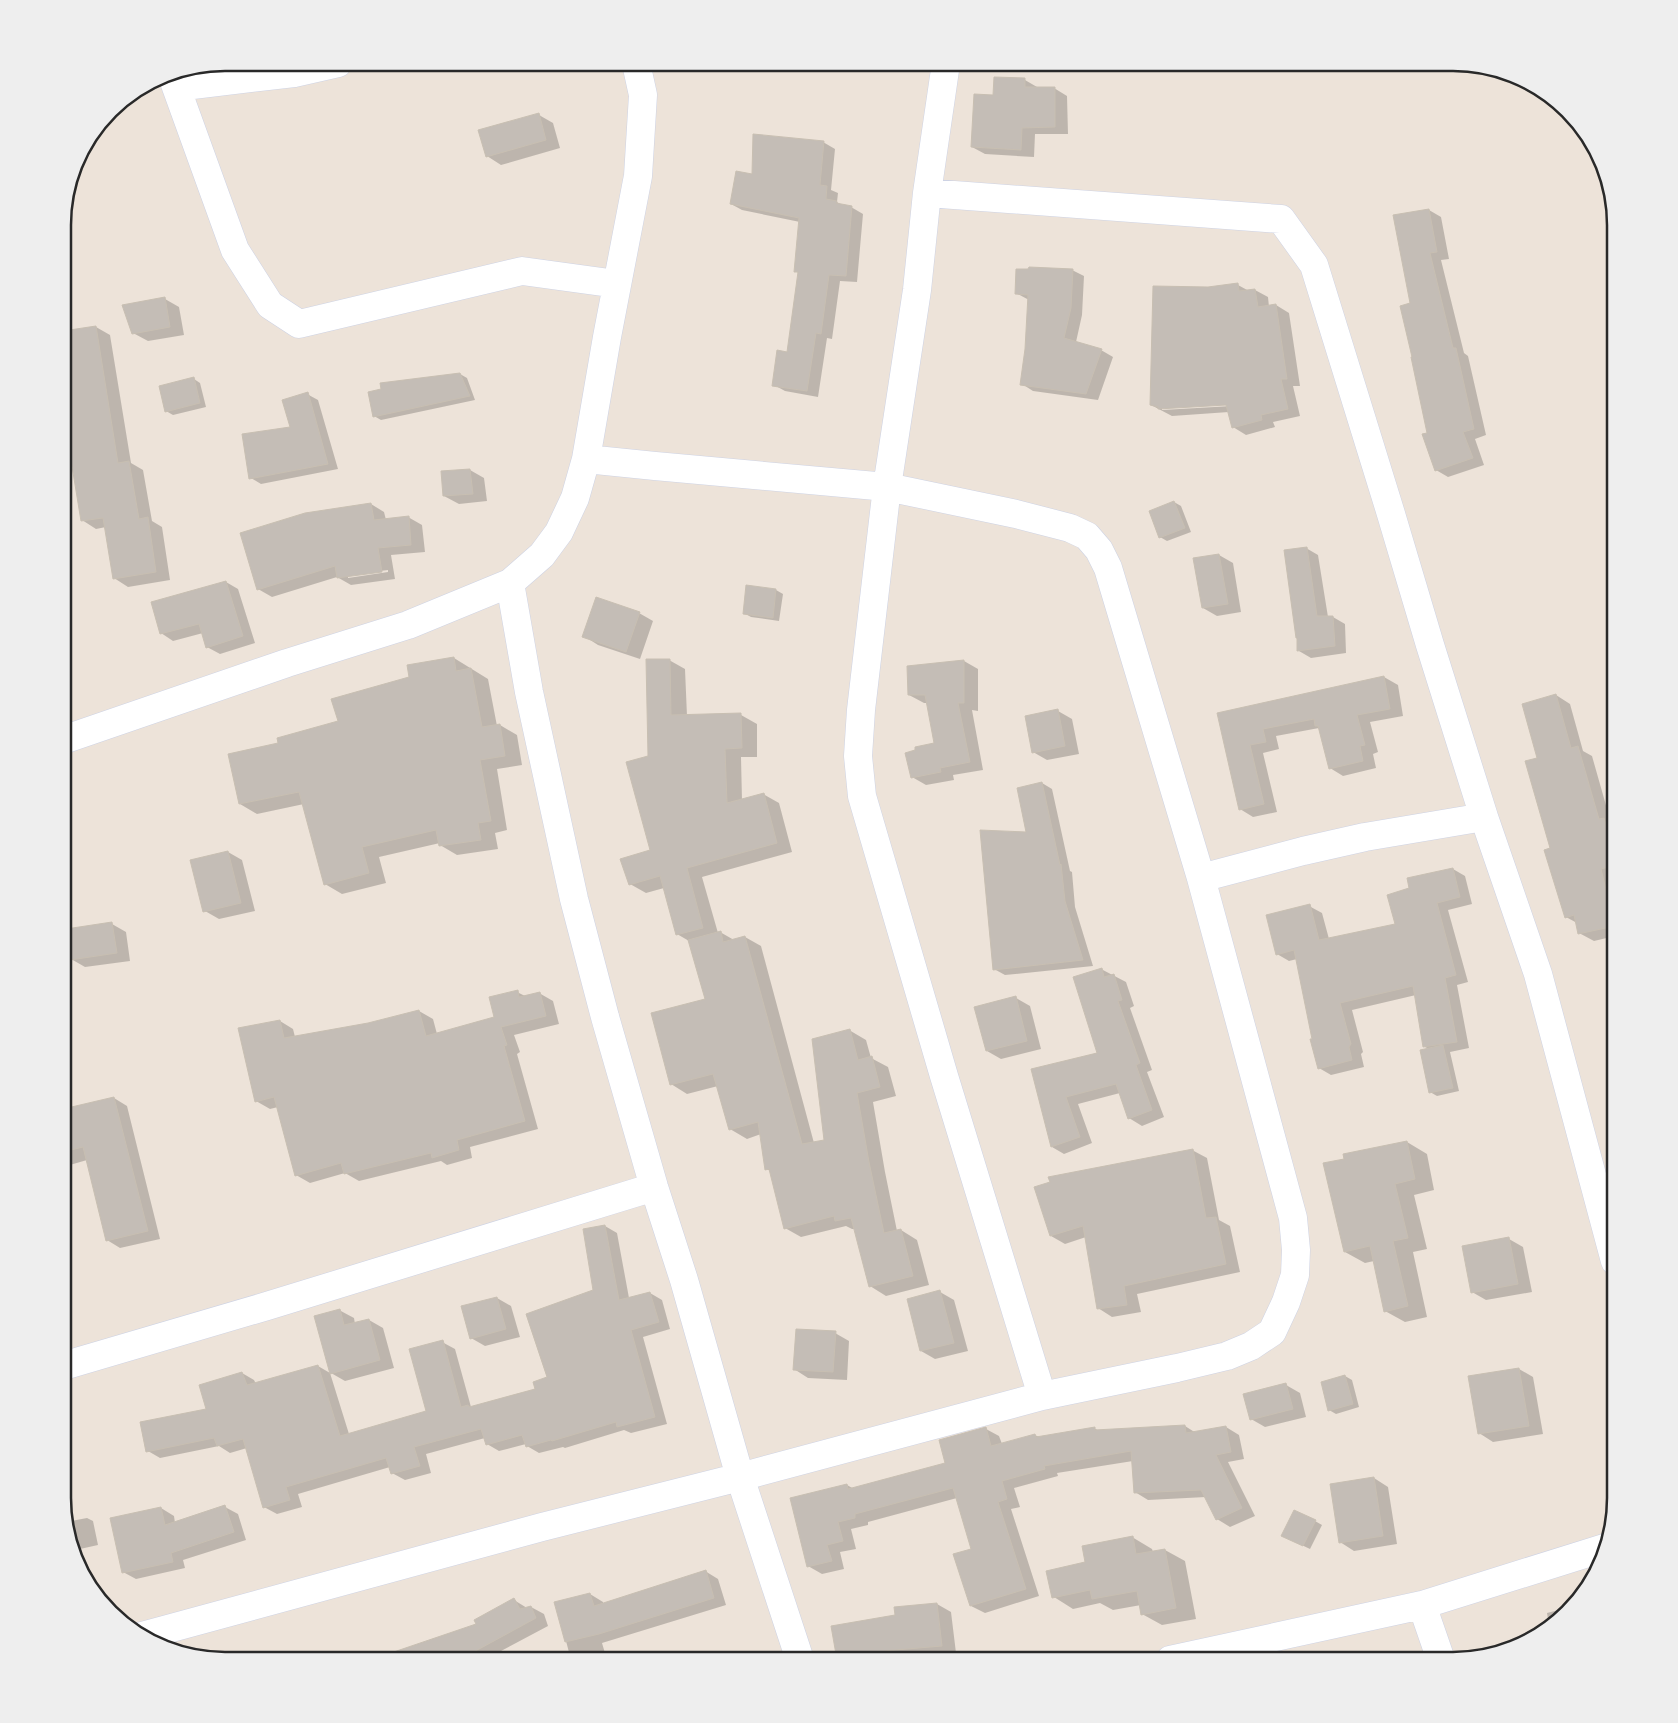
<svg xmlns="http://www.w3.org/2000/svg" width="1678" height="1723" viewBox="0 0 1678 1723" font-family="'DejaVu Sans',sans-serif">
<rect width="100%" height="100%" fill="#ede3d9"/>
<path fill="#0003" fill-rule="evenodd" d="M 815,63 L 844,63 L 843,69 L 823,68 Z
M 1025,80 L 1037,87 L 1054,88 L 1067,96 L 1068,134 L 1035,134 L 1034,157 L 985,154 L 972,147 L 994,97 Z
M 539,115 L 553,123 L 560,148 L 501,165 L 487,156 Z
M 823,142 L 835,149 L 831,190 L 838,193 L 837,202 L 843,206 L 851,207 L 863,214 L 857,282 L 840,281 L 832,339 L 827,338 L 818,397 L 785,391 L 774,385 L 788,353 L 799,273 L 795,271 L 800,222 L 742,210 L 731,204 L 753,175 Z
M 1429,210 L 1441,217 L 1449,259 L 1441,260 L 1464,353 L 1468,356 L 1486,435 L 1475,439 L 1484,465 L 1448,477 L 1436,470 L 1428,433 L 1412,304 Z
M 1072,270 L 1084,276 L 1082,315 L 1076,342 L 1101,350 L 1113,357 L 1098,400 L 1033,391 L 1022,384 L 1027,349 L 1029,300 L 1016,293 Z
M 1238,285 L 1249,291 L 1255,290 L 1268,297 L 1269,307 L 1276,305 L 1289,313 L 1300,386 L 1293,386 L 1300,416 L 1273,422 L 1275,427 L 1246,435 L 1233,427 L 1229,412 L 1172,416 L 1151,405 L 1208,289 ZM 1232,403 L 1232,406 L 1162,410 L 1162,408 Z
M 165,299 L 179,307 L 184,335 L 148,341 L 133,333 Z
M 96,327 L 110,335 L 131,463 L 143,470 L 152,521 L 162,527 L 170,580 L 128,587 L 114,578 L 106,527 L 96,529 L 82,520 L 71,452 L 64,448 L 63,443 L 63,332 Z
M 460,374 L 467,378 L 475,400 L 381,420 L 374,416 Z
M 194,379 L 200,383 L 206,407 L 173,415 L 166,411 Z
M 307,394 L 318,400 L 338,469 L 261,484 L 251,478 L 292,428 Z
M 470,470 L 484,478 L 487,501 L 459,504 L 444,496 Z
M 1174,502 L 1181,506 L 1191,532 L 1167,541 L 1160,537 Z
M 371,504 L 384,512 L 386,520 L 408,517 L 422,525 L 425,552 L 391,555 L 395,579 L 351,585 L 337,577 L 272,597 L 258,589 ZM 388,570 L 388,572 L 348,578 L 348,575 Z
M 1306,548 L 1318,555 L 1328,617 L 1333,617 L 1345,624 L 1346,653 L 1311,658 L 1299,651 Z
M 1219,555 L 1233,563 L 1241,612 L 1217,616 L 1203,608 Z
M 226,582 L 238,589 L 255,643 L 220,654 L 207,647 L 203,633 L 173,641 L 161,633 Z
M 748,586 L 776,590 L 783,594 L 779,621 L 751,617 L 744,613 Z
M 639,613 L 653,621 L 640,659 L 598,645 L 584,636 Z
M 454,658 L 488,679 L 497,726 L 500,725 L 517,735 L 522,765 L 497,769 L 507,830 L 495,833 L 498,849 L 457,855 L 440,845 L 440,843 L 379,857 L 386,883 L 342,894 L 325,884 L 304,804 L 257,814 L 240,804 L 280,744 L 340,722 L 411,677 Z
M 669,660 L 685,669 L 687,716 L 741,715 L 757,724 L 757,757 L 741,757 L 742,800 L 763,794 L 779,803 L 792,852 L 702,877 L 718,933 L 720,932 L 734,940 L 745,937 L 761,946 L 814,1143 L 825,1141 L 849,1030 L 866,1040 L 871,1058 L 888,1067 L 896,1096 L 873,1102 L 885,1172 L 897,1231 L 901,1230 L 917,1240 L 929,1285 L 886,1296 L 870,1286 L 855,1229 L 852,1229 L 846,1226 L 801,1237 L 785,1228 L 771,1171 L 766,1169 L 761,1134 L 747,1139 L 730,1129 L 718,1086 L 687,1094 L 671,1084 L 706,1000 L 689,941 L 677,934 L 664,888 L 646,893 L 630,884 L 652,851 L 650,756 Z
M 964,661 L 978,669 L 978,711 L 972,710 L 983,770 L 953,775 L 954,780 L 926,785 L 912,777 L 935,744 L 928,703 L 924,703 L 909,695 Z
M 1384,677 L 1398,685 L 1403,716 L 1370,722 L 1378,752 L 1373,754 L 1376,768 L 1343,776 L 1330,768 L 1319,728 L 1276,736 L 1279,749 L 1263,753 L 1277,812 L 1253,817 L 1240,809 L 1218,714 Z
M 1556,695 L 1570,704 L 1583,751 L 1592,756 L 1611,823 L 1615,826 L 1615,936 L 1594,941 L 1579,933 L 1577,923 L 1566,917 L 1552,849 L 1539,758 Z
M 1058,711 L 1072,719 L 1079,754 L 1047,760 L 1033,752 Z
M 1042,783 L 1052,789 L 1070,871 L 1072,872 L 1075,907 L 1093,966 L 1005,975 L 994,969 Z
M 228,852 L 242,860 L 255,911 L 219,919 L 205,911 Z
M 1453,869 L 1465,876 L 1472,904 L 1448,910 L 1468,982 L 1457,985 L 1469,1048 L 1450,1052 L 1459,1091 L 1437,1096 L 1430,1092 L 1429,1049 L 1425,1047 L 1416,995 L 1352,1010 L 1363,1052 L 1361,1054 L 1364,1067 L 1331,1075 L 1319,1068 L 1297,959 L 1289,961 L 1277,954 L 1309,906 L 1322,913 L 1329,939 L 1397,925 L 1411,889 Z
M 112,924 L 126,932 L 130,961 L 85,967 L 71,959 Z
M 1101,969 L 1126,982 L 1134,1006 L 1130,1008 L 1152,1070 L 1147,1072 L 1164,1117 L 1142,1126 L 1129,1118 L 1120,1093 L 1078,1104 L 1092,1143 L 1064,1154 L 1052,1147 L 1032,1070 L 1098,1053 Z
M 517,992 L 525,996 L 539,993 L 553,1001 L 559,1024 L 514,1035 L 520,1052 L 517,1054 L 538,1129 L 470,1147 L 472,1158 L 447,1165 L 441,1161 L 359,1181 L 345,1173 L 310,1183 L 296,1175 L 278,1107 L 270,1109 L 256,1101 L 280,1021 L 293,1029 L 295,1037 L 368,1024 L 419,1011 L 433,1019 L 437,1034 L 495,1018 Z
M 1016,998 L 1030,1006 L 1041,1049 L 1001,1059 L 987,1051 Z
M 114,1098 L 127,1106 L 160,1239 L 120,1248 L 107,1240 L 87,1160 L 63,1167 L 63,1111 Z
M 1407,1142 L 1427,1154 L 1434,1190 L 1414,1195 L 1427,1249 L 1413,1252 L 1427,1317 L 1405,1322 L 1385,1311 L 1374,1261 L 1365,1263 L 1345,1252 Z
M 1192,1150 L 1207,1158 L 1219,1220 L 1230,1226 L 1240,1272 L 1137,1294 L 1141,1312 L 1112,1317 L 1098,1308 L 1086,1237 L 1065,1244 L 1051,1236 Z
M 605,1226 L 617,1233 L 629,1298 L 650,1293 L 662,1300 L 670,1329 L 643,1337 L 667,1424 L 631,1433 L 624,1430 L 565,1448 L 563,1447 L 539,1453 L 527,1446 L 526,1444 L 499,1451 L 487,1444 L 485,1438 L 426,1454 L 431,1473 L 405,1480 L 392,1473 L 390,1467 L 298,1494 L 302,1507 L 277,1514 L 264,1507 L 247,1448 L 230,1453 L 219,1446 L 160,1458 L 148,1451 L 208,1410 L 242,1373 L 254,1380 L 256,1384 L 318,1366 L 330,1373 L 349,1434 L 427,1412 L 442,1342 L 455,1349 L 471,1407 L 536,1389 L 549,1378 L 594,1291 Z
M 1509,1239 L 1523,1247 L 1532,1292 L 1486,1300 L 1472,1292 Z
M 940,1292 L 954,1300 L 968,1351 L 935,1359 L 921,1351 Z
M 497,1298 L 511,1306 L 520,1337 L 485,1346 L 471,1338 Z
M 339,1310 L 354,1318 L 355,1324 L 369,1320 L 383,1328 L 394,1368 L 345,1381 L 331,1373 Z
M 835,1333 L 849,1341 L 847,1380 L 808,1378 L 794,1369 Z
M 1519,1369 L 1533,1377 L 1543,1434 L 1493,1442 L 1479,1433 Z
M 1345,1376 L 1352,1380 L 1359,1407 L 1336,1414 L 1329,1410 Z
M 1286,1385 L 1300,1393 L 1306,1417 L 1265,1427 L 1251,1419 Z
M 1185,1426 L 1196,1433 L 1226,1427 L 1239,1435 L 1244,1459 L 1228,1462 L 1255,1516 L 1230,1527 L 1217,1519 L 1206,1497 L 1148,1500 L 1135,1492 L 1133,1461 L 1057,1473 L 1058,1476 L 1014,1488 L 1020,1507 L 1011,1509 L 1039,1596 L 985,1613 L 971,1606 L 972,1550 L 957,1498 L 868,1522 L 868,1525 L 851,1529 L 856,1549 L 840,1552 L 844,1569 L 822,1574 L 808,1566 L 847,1485 L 854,1489 L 947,1464 L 986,1429 L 999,1436 L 1002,1444 L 1035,1435 L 1041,1438 L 1094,1428 L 1099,1431 Z
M 63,1456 L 67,1473 L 67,1483 L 63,1484 Z
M 1374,1478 L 1388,1487 L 1397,1544 L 1354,1551 L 1340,1542 Z
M 225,1507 L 238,1514 L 246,1540 L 183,1560 L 185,1568 L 136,1579 L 123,1572 L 161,1508 L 174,1516 L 175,1523 Z
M 87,1518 L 93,1521 L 98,1545 L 71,1551 L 66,1522 Z
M 1315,1521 L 1322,1525 L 1310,1549 L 1289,1539 Z
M 1132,1537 L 1152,1549 L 1153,1552 L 1165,1550 L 1185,1561 L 1196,1619 L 1162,1625 L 1142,1614 L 1141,1605 L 1113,1610 L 1100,1603 L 1073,1609 L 1054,1597 L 1086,1563 Z
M 705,1571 L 718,1579 L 726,1605 L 602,1643 L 607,1660 L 571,1660 L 556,1603 L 590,1594 L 603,1602 L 603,1604 Z
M 514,1600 L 527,1608 L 531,1607 L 544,1614 L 548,1626 L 484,1660 L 407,1660 L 422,1656 L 478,1625 Z
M 937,1604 L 951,1612 L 956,1653 L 898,1659 L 898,1660 L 839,1660 L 833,1627 L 896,1616 Z
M 1570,1607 L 1560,1620 L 1549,1626 L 1547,1613 Z
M 1538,1633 L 1521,1643 L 1520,1638 Z
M 336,1653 L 349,1660 L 304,1660 Z
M 1383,1653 L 1396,1660 L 1359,1660 Z
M 737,1655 L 746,1660 L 712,1660 Z"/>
<path fill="#c4bdb6" stroke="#c8bfb2" d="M 994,77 L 1025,78 L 1025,87 L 1055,87 L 1055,127 L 1022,128 L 1021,150 L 971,147 L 974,94 L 993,95 Z
M 539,113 L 546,140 L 486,157 L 478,130 Z
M 753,134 L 824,141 L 820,185 L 827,186 L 826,199 L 837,201 L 836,203 L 852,206 L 846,276 L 829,275 L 821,334 L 816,333 L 807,391 L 772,386 L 777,350 L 787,352 L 798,272 L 794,272 L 799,218 L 730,204 L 736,171 L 752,174 Z
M 1429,209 L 1437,252 L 1430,253 L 1453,348 L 1456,348 L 1474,429 L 1463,432 L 1473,458 L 1435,471 L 1422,434 L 1427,433 L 1411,357 L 1412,357 L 1400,306 L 1410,303 L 1393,215 Z
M 1029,267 L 1073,269 L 1071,308 L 1064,338 L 1102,349 L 1086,394 L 1020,385 L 1025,349 L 1028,295 L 1015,294 L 1016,269 L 1028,269 Z
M 1238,283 L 1239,291 L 1255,289 L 1258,307 L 1276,304 L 1287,379 L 1281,379 L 1288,409 L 1261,415 L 1262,420 L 1232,428 L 1226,405 L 1158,409 L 1158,407 L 1150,405 L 1153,286 L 1208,287 Z
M 165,297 L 170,327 L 132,334 L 122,305 Z
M 96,326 L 118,463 L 129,461 L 139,519 L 148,517 L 156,572 L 113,579 L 103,518 L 81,521 L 69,448 L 63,449 L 63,331 Z
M 460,373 L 470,396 L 373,417 L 368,392 L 381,389 L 380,383 Z
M 194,377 L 200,403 L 165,412 L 159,386 Z
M 308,392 L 328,464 L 249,479 L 242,434 L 290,427 L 282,400 Z
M 470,469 L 473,494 L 443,496 L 441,471 Z
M 1174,501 L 1185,528 L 1159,538 L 1149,511 Z
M 371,503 L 374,520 L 409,516 L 411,545 L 378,548 L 382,572 L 337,578 L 335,566 L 257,590 L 240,533 L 305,513 Z
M 1307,547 L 1317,616 L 1333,616 L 1335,646 L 1297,651 L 1297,638 L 1296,638 L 1284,550 Z
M 1219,554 L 1228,604 L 1202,608 L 1193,558 Z
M 226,581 L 243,636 L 206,648 L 199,624 L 160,634 L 151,602 Z
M 746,585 L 776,589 L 773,618 L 743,614 Z
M 596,597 L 640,612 L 626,652 L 582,637 Z
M 454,657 L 456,671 L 471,668 L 482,727 L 500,724 L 505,756 L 480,760 L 491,821 L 478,823 L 481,840 L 439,846 L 436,830 L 362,847 L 369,873 L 324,885 L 299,792 L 239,804 L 228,754 L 278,743 L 277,738 L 338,721 L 331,699 L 409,677 L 407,665 Z
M 646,659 L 670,659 L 671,715 L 741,713 L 742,748 L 725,749 L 727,803 L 764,793 L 777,843 L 687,868 L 703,928 L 676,935 L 660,876 L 629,885 L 620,859 L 650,850 L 626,762 L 648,756 Z
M 964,660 L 964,703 L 958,703 L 970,762 L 940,768 L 941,772 L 911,778 L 905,753 L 915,750 L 915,747 L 934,743 L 925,695 L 908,695 L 907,666 Z
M 1384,676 L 1390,709 L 1357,715 L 1365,745 L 1360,746 L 1363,761 L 1329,769 L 1318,726 L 1315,726 L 1314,719 L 1263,729 L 1266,742 L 1250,745 L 1264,804 L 1239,810 L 1217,713 Z
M 1556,694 L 1571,748 L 1578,746 L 1599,819 L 1604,818 L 1616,857 L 1616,865 L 1601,869 L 1615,926 L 1578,934 L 1574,915 L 1565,918 L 1544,850 L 1550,848 L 1525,761 L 1537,758 L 1522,704 Z
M 1058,709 L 1065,746 L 1032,753 L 1025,716 Z
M 1042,782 L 1060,865 L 1061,864 L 1065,901 L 1083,960 L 993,970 L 980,830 L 1026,832 L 1017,788 Z
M 228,851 L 241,903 L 203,912 L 190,860 Z
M 1453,868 L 1460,897 L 1437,903 L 1456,975 L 1445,978 L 1457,1042 L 1423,1047 L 1413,986 L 1340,1003 L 1351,1044 L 1349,1047 L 1352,1060 L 1318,1069 L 1310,1039 L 1312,1039 L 1294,950 L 1276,955 L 1266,915 L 1310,904 L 1319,940 L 1395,924 L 1387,895 L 1409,888 L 1407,878 Z
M 112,922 L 117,953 L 70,960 L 66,929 Z
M 721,931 L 723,942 L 745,936 L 802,1144 L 824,1140 L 812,1039 L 850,1029 L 858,1060 L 872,1056 L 880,1087 L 857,1093 L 869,1162 L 884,1233 L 901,1229 L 913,1276 L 869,1287 L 851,1218 L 835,1221 L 834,1216 L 784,1229 L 769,1169 L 765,1170 L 758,1122 L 729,1130 L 713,1074 L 670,1085 L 651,1013 L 705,999 L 688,940 Z
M 1102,968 L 1104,977 L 1114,974 L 1122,1000 L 1118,1001 L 1140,1063 L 1136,1065 L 1152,1110 L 1128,1119 L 1116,1084 L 1066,1097 L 1080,1137 L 1051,1147 L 1031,1069 L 1097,1053 L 1073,977 Z
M 518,990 L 519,997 L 540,992 L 546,1016 L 501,1027 L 507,1045 L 504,1046 L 525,1121 L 457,1140 L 459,1150 L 432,1158 L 431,1153 L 344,1174 L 341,1163 L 295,1176 L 274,1097 L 255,1102 L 238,1028 L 280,1020 L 284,1038 L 368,1023 L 419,1010 L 426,1036 L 494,1017 L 489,997 Z
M 1016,996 L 1027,1041 L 986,1051 L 974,1007 Z
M 1443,1045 L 1453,1088 L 1429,1093 L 1420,1050 Z
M 114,1097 L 148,1231 L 106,1241 L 83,1147 L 63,1152 L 63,1109 Z
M 1407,1141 L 1415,1179 L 1395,1184 L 1408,1238 L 1393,1241 L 1408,1306 L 1384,1312 L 1370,1246 L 1344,1252 L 1323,1163 L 1344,1159 L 1343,1154 Z
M 1193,1149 L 1206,1218 L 1216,1217 L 1226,1264 L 1124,1286 L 1127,1305 L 1097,1309 L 1083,1226 L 1050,1236 L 1034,1187 L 1050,1182 L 1048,1177 Z
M 605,1225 L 619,1300 L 650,1292 L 659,1322 L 631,1330 L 655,1417 L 617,1427 L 616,1422 L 552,1441 L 551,1440 L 526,1447 L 522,1435 L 486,1445 L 481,1429 L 414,1447 L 420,1466 L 391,1474 L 386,1458 L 286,1487 L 290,1500 L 263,1508 L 243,1439 L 217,1446 L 214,1438 L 146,1452 L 140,1422 L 206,1409 L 199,1385 L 242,1372 L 247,1385 L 318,1365 L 340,1436 L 426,1411 L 409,1349 L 443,1340 L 461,1407 L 468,1405 L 469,1407 L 535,1389 L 533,1382 L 547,1377 L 526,1314 L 593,1290 L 583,1229 Z
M 1509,1237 L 1518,1284 L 1471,1293 L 1462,1246 Z
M 940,1290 L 954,1343 L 920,1351 L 907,1299 Z
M 497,1297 L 506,1329 L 470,1339 L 461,1306 Z
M 340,1309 L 344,1325 L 369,1319 L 380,1360 L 330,1374 L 314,1316 Z
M 796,1329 L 836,1331 L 833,1372 L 793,1370 Z
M 1519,1368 L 1529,1426 L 1478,1434 L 1468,1376 Z
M 1345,1375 L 1353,1404 L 1328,1411 L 1321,1382 Z
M 1286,1383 L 1293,1409 L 1250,1420 L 1243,1394 Z
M 1185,1425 L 1186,1433 L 1226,1426 L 1231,1452 L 1216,1455 L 1242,1508 L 1216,1520 L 1201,1490 L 1134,1493 L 1131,1451 L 1044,1466 L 1045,1469 L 1002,1481 L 1007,1499 L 998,1502 L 1026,1589 L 970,1606 L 953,1554 L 971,1549 L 953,1488 L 855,1514 L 855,1518 L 838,1522 L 843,1541 L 827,1545 L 832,1561 L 807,1567 L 790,1498 L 847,1484 L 848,1489 L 945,1463 L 939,1440 L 986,1427 L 991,1446 L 1035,1434 L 1036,1437 L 1095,1427 L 1095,1430 Z
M 1374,1477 L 1383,1536 L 1339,1543 L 1330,1484 Z
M 225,1505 L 234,1532 L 171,1553 L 173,1562 L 122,1573 L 110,1518 L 161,1507 L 165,1525 Z
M 1294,1510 L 1316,1520 L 1303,1546 L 1281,1536 Z
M 1133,1536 L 1136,1554 L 1165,1549 L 1176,1608 L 1141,1615 L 1137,1591 L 1092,1599 L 1090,1590 L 1052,1598 L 1046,1571 L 1085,1562 L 1082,1546 Z
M 706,1570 L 714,1598 L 599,1634 L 565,1642 L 554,1602 L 590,1593 L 594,1606 Z
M 514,1598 L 520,1609 L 531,1606 L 536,1618 L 459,1660 L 383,1660 L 382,1656 L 476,1624 L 474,1620 Z
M 937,1603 L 942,1646 L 884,1651 L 886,1660 L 837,1660 L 831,1626 L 895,1615 L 894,1607 Z"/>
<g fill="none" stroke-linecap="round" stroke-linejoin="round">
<defs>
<path id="minor" d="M 171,73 L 235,250 L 270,305 L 299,324 L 522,271 L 617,284
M 176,87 L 294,73 L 338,63
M 927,193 L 1281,219 L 1314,265 L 1391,514 L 1430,645 L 1484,817
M 586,459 L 655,466 L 887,487 L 917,290 L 927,193 L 946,63
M 887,487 L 1016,514 L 1070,528 L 1087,536 L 1099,550 L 1108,568 L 1201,878 L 1293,1218 L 1296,1250 L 1295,1275 L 1286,1302 L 1272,1332 L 1251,1346 L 1227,1356 L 1177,1368 L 1042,1396 L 944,1076 L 862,796 L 858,756 L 861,710 Z
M 63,740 L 287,663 L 408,625 L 510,583 L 542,555 L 559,532 L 575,498 L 586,459 L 607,337 L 638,176 L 643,95 L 636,63
M 1201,878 L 1303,851 L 1365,837 L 1484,817 L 1538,974 L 1615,1261
M 63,1366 L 267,1306 L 654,1187
M 1422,1605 L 1441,1660
M 142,1636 L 542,1527 L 740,1477 L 684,1280 L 654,1187 L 605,1017 L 574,899 L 529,692 L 510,583
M 800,1660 L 740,1477 L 1042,1396
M 1170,1660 L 1422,1605 L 1604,1548"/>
</defs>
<use href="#minor" stroke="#ced3e4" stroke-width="29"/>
<use href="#minor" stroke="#fff" stroke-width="28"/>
</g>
<path d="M0 0H1678V1723H0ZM225 71H1453A154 154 0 0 1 1607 225V1498A154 154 0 0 1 1453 1652H225A154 154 0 0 1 71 1498V225A154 154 0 0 1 225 71Z" fill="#eee" fill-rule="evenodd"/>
<path fill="none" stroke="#292929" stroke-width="2.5" d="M225 71H1453A154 154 0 0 1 1607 225V1498A154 154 0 0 1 1453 1652H225A154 154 0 0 1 71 1498V225A154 154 0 0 1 225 71Z"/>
</svg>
